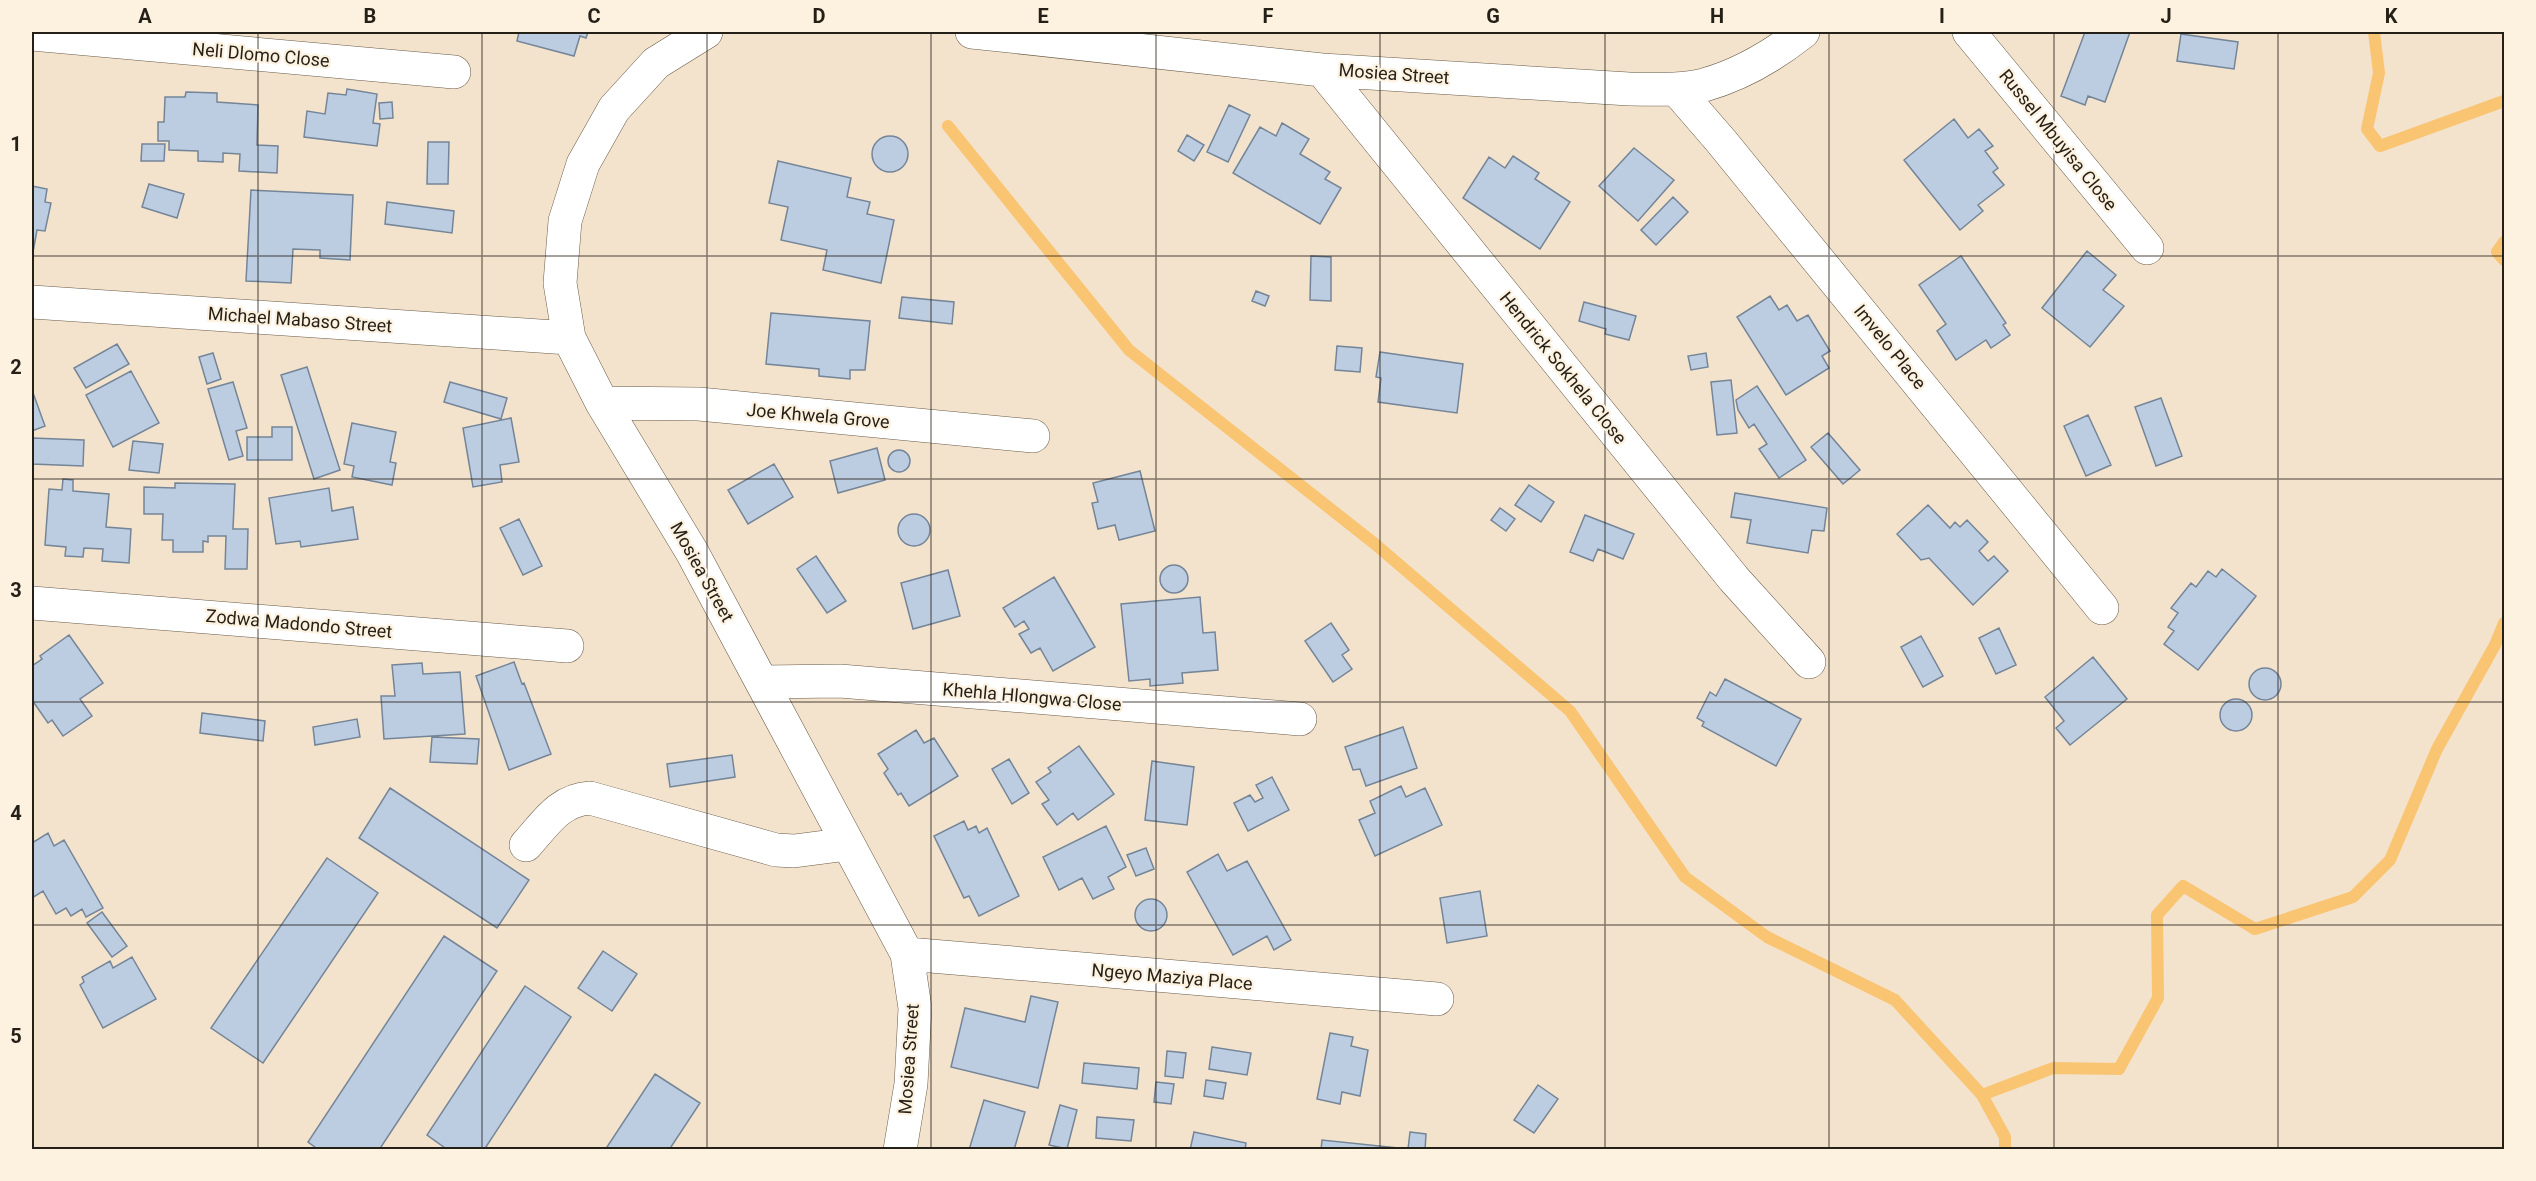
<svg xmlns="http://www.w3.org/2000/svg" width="2536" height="1181" viewBox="0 0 2536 1181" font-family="Roboto,sans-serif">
<rect width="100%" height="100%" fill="#f3e3cd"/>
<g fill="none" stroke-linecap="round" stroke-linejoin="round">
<path stroke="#f9c572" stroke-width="12" d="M 2374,32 L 2379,73 L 2367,129 L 2380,146 L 2504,101
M 948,126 L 1129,350 L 1375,544 L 1570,711 L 1685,877 L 1767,937 L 1895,1000 L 1982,1095
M 2504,242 L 2497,252 L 2504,260
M 2005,1150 L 2005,1137 L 1982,1095 L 2053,1068 L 2119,1069 L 2158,998 L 2157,915 L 2183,886 L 2255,929 L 2353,897 L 2390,860 L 2437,749 L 2495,645 L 2504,623"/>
</g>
<path fill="#bccde2" stroke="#758598" stroke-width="1.5" d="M 519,32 L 588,32 L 586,38 L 580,36 L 574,56 L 517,41 Z
M 2085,32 L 2130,32 L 2105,102 L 2088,96 L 2085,105 L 2061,96 Z
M 2181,34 L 2238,42 L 2234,69 L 2177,61 Z
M 347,89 L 377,94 L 373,123 L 380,124 L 377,146 L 304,137 L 307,111 L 325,114 L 328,93 L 346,95 Z
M 186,92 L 217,93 L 217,102 L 258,105 L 257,145 L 278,146 L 277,173 L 239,171 L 240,154 L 223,153 L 223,162 L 198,161 L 198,151 L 169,150 L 169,141 L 158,141 L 158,122 L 164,122 L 165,97 L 185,97 Z
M 392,102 L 393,118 L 380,119 L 379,103 Z
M 1229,105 L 1250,115 L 1228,162 L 1207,152 Z
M 1954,119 L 1968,138 L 1979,129 L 1993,146 L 1985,151 L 1998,168 L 1993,172 L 2004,185 L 1978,205 L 1983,211 L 1960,230 L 1904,160 Z
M 1282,123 L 1309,139 L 1300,154 L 1330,172 L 1325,179 L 1341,188 L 1320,224 L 1233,173 L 1260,127 L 1276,136 Z
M 1187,135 L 1204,145 L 1194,161 L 1178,151 Z
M872 154a18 18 0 1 1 36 0a18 18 0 1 1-36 0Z
M 428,142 L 449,142 L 448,184 L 427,184 Z
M 142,144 L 165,144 L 164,161 L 141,161 Z
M 1634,148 L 1674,180 L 1638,221 L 1599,186 Z
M 1513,156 L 1539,173 L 1535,179 L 1570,202 L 1540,249 L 1463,198 L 1489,157 L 1505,168 Z
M 778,161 L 851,178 L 847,197 L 870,202 L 867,214 L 894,220 L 881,283 L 823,270 L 827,250 L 781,240 L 788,207 L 769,203 Z
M 149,184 L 184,194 L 177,218 L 142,207 Z
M 32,186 L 47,189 L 45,202 L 51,203 L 45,231 L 37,230 L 33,252 Z
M 251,190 L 353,195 L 350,260 L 320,258 L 320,250 L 293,249 L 291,283 L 246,281 Z
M 1673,197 L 1688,212 L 1656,245 L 1641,230 Z
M 387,202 L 454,211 L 452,233 L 385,224 Z
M 2087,251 L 2116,275 L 2103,290 L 2124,306 L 2090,347 L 2042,308 Z
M 1311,256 L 1331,257 L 1331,301 L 1310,300 Z
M 1961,256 L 2006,323 L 2003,325 L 2010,335 L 1991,348 L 1986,340 L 1956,360 L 1937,331 L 1946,324 L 1919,285 Z
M 1256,291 L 1269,296 L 1265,306 L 1252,301 Z
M 1770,296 L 1779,310 L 1787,305 L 1797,321 L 1808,315 L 1830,351 L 1822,356 L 1829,368 L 1786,395 L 1737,317 Z
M 902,297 L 954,302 L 952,324 L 899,318 Z
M 1584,302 L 1636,316 L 1629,340 L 1605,334 L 1606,329 L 1579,321 Z
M 771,313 L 870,321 L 865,370 L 850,370 L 850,379 L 819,376 L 819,369 L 766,364 Z
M 117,344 L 129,364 L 86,388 L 74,368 Z
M 1337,346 L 1362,348 L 1360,372 L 1335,370 Z
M 1380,352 L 1463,364 L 1457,413 L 1378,402 L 1381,378 L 1376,377 Z
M 213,353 L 221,379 L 207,384 L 199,357 Z
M 1706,353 L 1708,367 L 1691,370 L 1688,356 Z
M 307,367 L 340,470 L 314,479 L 281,375 Z
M 131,371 L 159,423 L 113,447 L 86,395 Z
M 1731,380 L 1737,433 L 1717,435 L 1711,382 Z
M 233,382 L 247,428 L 236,431 L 243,456 L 229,460 L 208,389 Z
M 450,382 L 507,398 L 501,419 L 444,402 Z
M 1757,386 L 1806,460 L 1779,478 L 1759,449 L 1767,444 L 1754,424 L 1749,428 L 1738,410 L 1736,400 Z
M 32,390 L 45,426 L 32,431 Z
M 2161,398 L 2182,456 L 2156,466 L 2135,407 Z
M 2088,415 L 2111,465 L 2086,476 L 2064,426 Z
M 511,418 L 519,462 L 500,465 L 502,482 L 473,487 L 463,428 Z
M 352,423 L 396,432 L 390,462 L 396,463 L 392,485 L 352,477 L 354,466 L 344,464 Z
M 272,427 L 292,427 L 292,460 L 247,460 L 247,437 L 272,437 Z
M 1828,433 L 1860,470 L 1843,484 L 1811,447 Z
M 32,438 L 84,440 L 83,466 L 32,464 Z
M 133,441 L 163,444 L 159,473 L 129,470 Z
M 877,448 L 885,480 L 838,493 L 830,461 Z
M888 461a11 11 0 1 1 22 0a11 11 0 1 1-22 0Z
M 774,464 L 793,497 L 748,524 L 728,490 Z
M 1140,471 L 1155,531 L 1119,540 L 1115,525 L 1098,529 L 1092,503 L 1098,502 L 1093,483 Z
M 63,479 L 73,480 L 73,491 L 109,494 L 106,527 L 131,529 L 129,563 L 102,561 L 103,549 L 84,548 L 83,557 L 65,556 L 66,547 L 45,545 L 49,489 L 62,490 Z
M 175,483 L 235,484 L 233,529 L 248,529 L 247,569 L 225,569 L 226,536 L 208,536 L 208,542 L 203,541 L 203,552 L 173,552 L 173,540 L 162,540 L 163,514 L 144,514 L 144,487 L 175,488 Z
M 1529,485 L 1554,502 L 1541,522 L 1515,505 Z
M 329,488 L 332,511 L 353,507 L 358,539 L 301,547 L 300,541 L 276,544 L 269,498 Z
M 1735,493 L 1827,508 L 1824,531 L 1812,530 L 1808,553 L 1747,543 L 1751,520 L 1731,517 Z
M 1928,505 L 1950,528 L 1955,522 L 1960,527 L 1967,520 L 1988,542 L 1979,551 L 1988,561 L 1994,556 L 2008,571 L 1973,605 L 1929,558 L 1921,560 L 1897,534 Z
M 1500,508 L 1515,519 L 1506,531 L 1491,520 Z
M898 530a16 16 0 1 1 32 0a16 16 0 1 1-32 0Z
M 1585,515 L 1634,534 L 1623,559 L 1598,549 L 1593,561 L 1570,552 Z
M 519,519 L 542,566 L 523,575 L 500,528 Z
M 816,556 L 846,601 L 827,613 L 797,569 Z
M1160 579a14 14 0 1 1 28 0a14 14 0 1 1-28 0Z
M 2222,569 L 2256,596 L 2198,670 L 2164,644 L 2174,631 L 2168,627 L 2178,613 L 2171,608 L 2191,583 L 2196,587 L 2208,571 L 2216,577 Z
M 948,570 L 960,616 L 913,629 L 901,583 Z
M 1054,577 L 1095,647 L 1053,671 L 1040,648 L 1031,653 L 1019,634 L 1029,629 L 1024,621 L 1015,627 L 1003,608 Z
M 1200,597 L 1203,633 L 1215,632 L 1218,670 L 1182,673 L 1183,683 L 1150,686 L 1150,679 L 1129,681 L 1121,604 Z
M 1331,623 L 1349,650 L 1342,655 L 1352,669 L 1333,682 L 1305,641 Z
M 1999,628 L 2016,665 L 1996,674 L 1979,638 Z
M 69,635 L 103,683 L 80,699 L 92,716 L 63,736 L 52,720 L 48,723 L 32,700 L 32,666 L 42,659 L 40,656 Z
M 1921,636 L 1943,676 L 1923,687 L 1901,647 Z
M 2093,657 L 2127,699 L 2070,745 L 2056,728 L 2064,721 L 2045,697 Z
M 514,662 L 522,684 L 524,683 L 551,754 L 509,770 L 476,676 Z
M 422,663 L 423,674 L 460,672 L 465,734 L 384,739 L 381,696 L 395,696 L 392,665 Z
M2249 684a16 16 0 1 1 32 0a16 16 0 1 1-32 0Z
M 1725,679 L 1801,719 L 1776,766 L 1702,726 L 1704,722 L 1697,718 L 1710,692 L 1716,696 Z
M2220 715a16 16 0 1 1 32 0a16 16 0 1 1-32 0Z
M 202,713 L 265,721 L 263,741 L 200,733 Z
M 357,719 L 360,737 L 315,745 L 313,727 Z
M 1403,727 L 1417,768 L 1366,786 L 1360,769 L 1353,770 L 1345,747 Z
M 916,730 L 924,743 L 934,738 L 958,776 L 909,806 L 901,793 L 898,795 L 884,773 L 888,769 L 878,754 Z
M 432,737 L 479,739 L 477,764 L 430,762 Z
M 1079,746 L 1114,794 L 1078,820 L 1073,813 L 1057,825 L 1042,804 L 1049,800 L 1036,782 L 1051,772 L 1048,768 Z
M 732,755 L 735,777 L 670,787 L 667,764 Z
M 1009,759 L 1029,793 L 1012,804 L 992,769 Z
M 1152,761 L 1194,767 L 1187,825 L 1145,820 Z
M 1272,777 L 1289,810 L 1248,831 L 1234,803 L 1250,795 L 1255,802 L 1263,798 L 1256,785 Z
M 1401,786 L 1406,797 L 1425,788 L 1442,825 L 1375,856 L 1359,820 L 1375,813 L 1370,801 Z
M 390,788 L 529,880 L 497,928 L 359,838 Z
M 964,821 L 968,830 L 976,826 L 979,833 L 987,828 L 1019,896 L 979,916 L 969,896 L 964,898 L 934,836 Z
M 1106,826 L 1126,867 L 1108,877 L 1114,889 L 1093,899 L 1082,878 L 1059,890 L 1043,857 Z
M 48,833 L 54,846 L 64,840 L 103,908 L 86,917 L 82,909 L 71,916 L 66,908 L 56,914 L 43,891 L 32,898 L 32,843 Z
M 1146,848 L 1154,869 L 1136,876 L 1127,855 Z
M 1218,854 L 1227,871 L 1247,861 L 1291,940 L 1274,950 L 1267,936 L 1233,955 L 1187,872 Z
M 327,858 L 378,893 L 263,1063 L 211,1028 Z
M 1480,891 L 1487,936 L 1447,943 L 1440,898 Z
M1135 915a16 16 0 1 1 32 0a16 16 0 1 1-32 0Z
M 102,912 L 127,946 L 112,957 L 87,923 Z
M 444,936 L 497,971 L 379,1150 L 319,1150 L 308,1142 Z
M 603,951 L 637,974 L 612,1011 L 578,988 Z
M 132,957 L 156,999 L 103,1028 L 80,985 L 84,982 L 82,977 L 110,961 L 113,968 Z
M 525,986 L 571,1017 L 484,1150 L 448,1150 L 427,1135 Z
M 1031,996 L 1058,1002 L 1038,1088 L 951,1067 L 965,1008 L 1025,1022 Z
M 1330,1033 L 1353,1037 L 1351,1046 L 1368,1050 L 1360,1096 L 1342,1092 L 1340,1104 L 1317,1099 Z
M 1212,1047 L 1251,1053 L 1247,1075 L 1209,1069 Z
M 1167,1051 L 1186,1053 L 1183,1078 L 1165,1076 Z
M 1084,1063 L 1139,1068 L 1137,1089 L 1082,1083 Z
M 655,1074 L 700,1103 L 669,1150 L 605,1150 Z
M 1206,1080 L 1226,1083 L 1223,1099 L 1204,1096 Z
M 1156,1082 L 1174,1084 L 1171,1104 L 1154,1102 Z
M 1538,1085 L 1558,1099 L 1534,1133 L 1514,1120 Z
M 984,1100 L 1025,1112 L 1014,1150 L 969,1150 Z
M 1060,1105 L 1077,1110 L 1067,1149 L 1049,1145 Z
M 1097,1117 L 1134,1120 L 1131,1141 L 1096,1138 Z
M 1194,1132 L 1246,1143 L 1245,1150 L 1190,1150 Z
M 1410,1132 L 1426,1134 L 1425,1150 L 1321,1150 L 1322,1140 L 1408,1149 Z"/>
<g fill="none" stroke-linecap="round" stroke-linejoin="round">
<defs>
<path id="minor" d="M 706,32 L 656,63 L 614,109 L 583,164 L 565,221 L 560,283 L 569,338 L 602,403 L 692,552 L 907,954 L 915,1008 L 911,1084 L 900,1150
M 972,32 L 1322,70 L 1629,89 C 1653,89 1680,91 1704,85 C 1740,75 1774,55 1803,32
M 1969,32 L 2147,248
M 32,34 L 454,72
M 1322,70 L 1734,579 L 1809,662
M 1676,89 L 1721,141 L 2102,608
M 32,302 L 569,338
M 602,403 L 699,404 L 1033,436
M 32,603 L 567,646
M 763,682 L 840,681 L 1300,719
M 526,845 C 546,823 559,800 590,798 L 776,850 L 794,851 L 848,844
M 907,954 L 1437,999"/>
</defs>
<use href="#minor" stroke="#695b48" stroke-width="34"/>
<use href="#minor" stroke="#fff" stroke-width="33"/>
</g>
<path fill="none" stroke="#241f17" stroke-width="1.5" stroke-opacity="0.55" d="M 258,32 L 258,1150M 482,32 L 482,1150M 707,32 L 707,1150M 931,32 L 931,1150M 1156,32 L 1156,1150M 1380,32 L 1380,1150M 1605,32 L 1605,1150M 1829,32 L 1829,1150M 2054,32 L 2054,1150M 2278,32 L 2278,1150M 32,256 L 2504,256M 32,479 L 2504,479M 32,702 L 2504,702M 32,925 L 2504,925"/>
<g text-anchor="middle" stroke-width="4.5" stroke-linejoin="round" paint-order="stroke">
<g font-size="18" fill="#241f17" stroke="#fdf1df">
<text transform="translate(261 55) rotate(5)" y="6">Neli Dlomo Close</text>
<text transform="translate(1394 74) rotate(4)" y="6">Mosiea Street</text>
<text transform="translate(2058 140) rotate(51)" y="6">Russel Mbuyisa Close</text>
<text transform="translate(300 320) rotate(4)" y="6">Michael Mabaso Street</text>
<text transform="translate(1890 347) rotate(51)" y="6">Imvelo Place</text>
<text transform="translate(1563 368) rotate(51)" y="6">Hendrick Sokhela Close</text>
<text transform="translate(818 416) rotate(5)" y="6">Joe Khwela Grove</text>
<text transform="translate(702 572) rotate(61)" y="6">Mosiea Street</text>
<text transform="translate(299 624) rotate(5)" y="6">Zodwa Madondo Street</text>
<text transform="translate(1032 697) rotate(5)" y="6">Khehla Hlongwa Close</text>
<text transform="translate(1172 977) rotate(5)" y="6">Ngeyo Maziya Place</text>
<text transform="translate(909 1059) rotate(-86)" y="6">Mosiea Street</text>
</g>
</g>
<rect width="2536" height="1181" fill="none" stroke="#fdf1df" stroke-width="66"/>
<rect x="33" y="33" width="2470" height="1115" fill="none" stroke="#241f17" stroke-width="2"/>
<g font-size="20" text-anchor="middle" font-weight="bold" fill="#241f17">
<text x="145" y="23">A</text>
<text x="370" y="23">B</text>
<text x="594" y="23">C</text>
<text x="819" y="23">D</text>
<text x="1043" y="23">E</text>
<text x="1268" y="23">F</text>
<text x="1493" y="23">G</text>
<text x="1717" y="23">H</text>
<text x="1942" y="23">I</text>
<text x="2166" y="23">J</text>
<text x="2391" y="23">K</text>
<text x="16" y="151">1</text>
<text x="16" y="374">2</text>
<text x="16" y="597">3</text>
<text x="16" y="820">4</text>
<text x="16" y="1043">5</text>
</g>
</svg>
